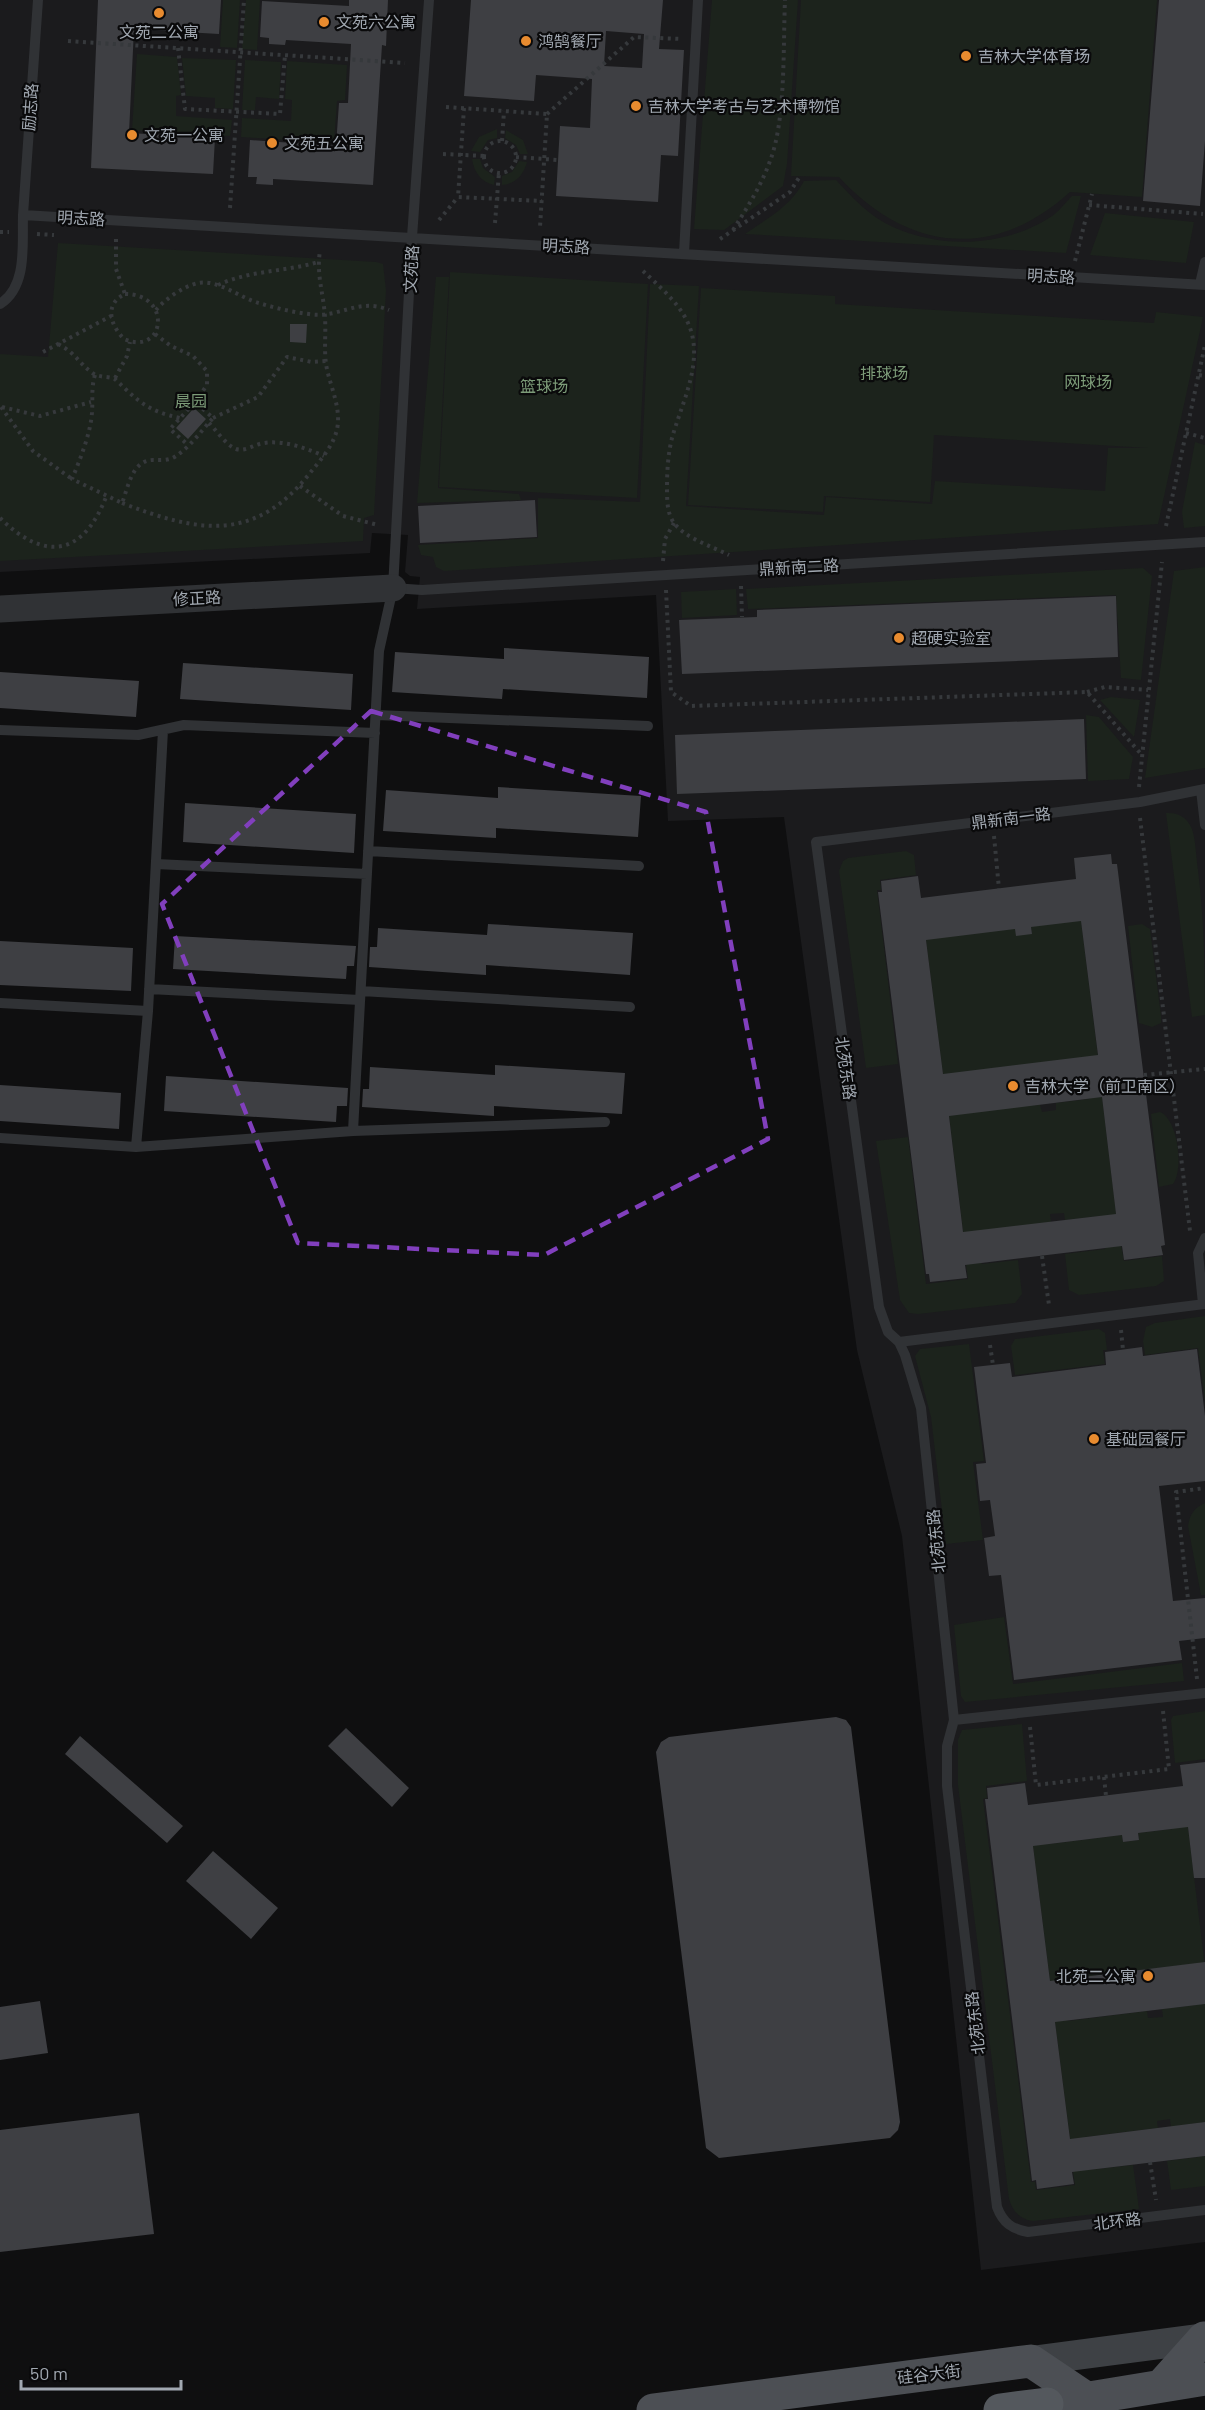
<svg xmlns="http://www.w3.org/2000/svg" width="1205" height="2410" viewBox="0 0 1205 2410" font-family="Barlow,'Noto Sans SC',sans-serif">
<rect width="100%" height="100%" fill="#0f0f10"/>
<path fill="#1b1b1d" d="M 0,0 L 1205,0 L 1205,2242 L 981,2270 L 902,1536 L 857,1350 L 784,817 L 668,821 L 656,595 L 417,609 L 420,577 L 410,576 L 405,572 L 408,535 L 372,533 L 370,553 L 0,572 Z"/>
<path fill="#1c231c" d="M 223,0 L 240,0 L 237,48 L 220,47 Z
M 246,0 L 260,0 L 257,50 L 242,49 Z
M 712,0 L 798,0 L 787,164 L 783,186 L 724,230 L 694,229 Z
M 801,0 L 1157,0 L 1142,197 L 1070,192 C 994,261 908,252 839,177 L 791,176 Z
M 137,54 L 177,57 L 181,95 L 176,96 L 176,116 L 232,120 L 230,136 L 132,130 Z
M 182,58 L 236,60 L 233,109 L 215,108 L 215,98 L 186,96 Z
M 245,60 L 281,62 L 279,99 L 256,97 L 255,110 L 242,110 Z
M 287,61 L 347,65 L 345,100 L 337,101 L 334,143 L 241,137 L 242,118 L 291,121 L 292,100 L 285,99 Z
M 497,129 L 497,138 L 488,140 L 480,152 L 471,151 L 479,137 Z
M 506,130 L 523,140 L 528,154 L 520,154 L 516,145 L 505,138 Z
M 472,159 L 480,159 L 483,168 L 495,177 L 494,185 C 481,182 474,172 472,159 Z
M 519,161 L 527,162 C 524,174 516,184 502,185 L 502,176 L 512,172 Z
M 836,180 C 853,198 870,217 893,227 C 942,249 1003,247 1049,218 C 1058,213 1065,203 1072,196 L 1081,196 L 1066,253 L 745,234 C 768,218 791,206 804,181 Z
M 1105,213 L 1194,222 L 1186,263 L 1090,255 Z
M 58,243 L 376,262 L 383,264 L 386,290 L 374,515 L 364,518 L 363,541 L 0,561 L 0,354 L 48,357 Z
M 450,272 L 648,284 L 637,498 L 439,487 Z
M 436,277 L 449,277 L 438,488 L 519,494 L 521,500 L 417,503 Z
M 650,284 L 699,286 L 686,506 L 824,515 L 826,497 L 932,504 L 935,481 L 1105,491 L 1108,448 L 1148,448 L 934,435 L 930,502 L 824,496 L 823,512 L 688,505 L 701,288 L 835,296 L 835,304 L 1154,323 L 1156,312 L 1203,317 L 1158,524 L 444,571 L 436,567 L 433,557 L 421,555 L 418,545 L 538,538 L 538,498 L 640,502 Z
M 1195,442 L 1205,445 L 1205,526 L 1184,528 L 1182,512 Z
M 1205,567 L 1205,768 L 1145,778 L 1174,571 Z
M 1143,568 L 1152,576 L 1141,680 L 1121,678 L 1116,595 L 748,609 L 746,589 Z
M 736,589 L 737,615 L 682,618 L 681,592 Z
M 1111,697 L 1140,700 L 1134,737 L 1100,700 Z
M 1086,715 L 1099,717 L 1133,757 L 1129,779 L 1088,781 Z
M 1166,813 C 1178,812 1187,817 1192,829 C 1196,841 1196,857 1198,870 C 1204,919 1205,966 1205,1015 L 1192,1017 Z
M 906,851 L 914,855 L 916,875 L 880,880 L 881,890 L 877,890 L 898,1064 L 866,1068 L 839,871 L 843,861 L 848,858 Z
M 1079,905 L 1099,1065 L 944,1082 L 924,924 L 1015,929 L 1032,934 L 1031,927 Z
M 1142,924 L 1150,929 L 1161,1016 L 1161,1023 L 1152,1027 L 1139,1023 L 1128,926 Z
M 1101,1089 L 1118,1229 L 1102,1231 L 1100,1216 L 1065,1220 L 1064,1213 L 1050,1214 L 1051,1222 L 965,1247 L 948,1107 L 1040,1105 L 1042,1112 L 1056,1110 L 1056,1103 L 1089,1099 Z
M 1160,1112 C 1178,1119 1184,1170 1173,1184 L 1159,1187 L 1151,1114 Z
M 908,1137 L 926,1284 L 968,1279 L 965,1258 L 980,1257 L 982,1264 L 1018,1260 L 1022,1294 L 1015,1303 L 918,1314 L 909,1313 L 900,1300 L 876,1141 Z
M 1120,1239 L 1124,1261 L 1162,1256 L 1164,1281 L 1156,1286 L 1079,1295 L 1069,1290 L 1065,1254 L 1105,1249 L 1105,1241 Z
M 1205,1316 L 1205,1401 L 1198,1348 L 1145,1355 L 1143,1341 L 1146,1327 L 1155,1323 Z
M 1099,1329 L 1105,1333 L 1107,1350 L 1103,1350 L 1105,1364 L 1015,1375 L 1011,1346 L 1015,1339 Z
M 969,1344 L 984,1461 L 973,1462 L 983,1540 L 946,1544 L 931,1417 L 915,1356 L 920,1349 Z
M 1205,1503 L 1205,1595 L 1201,1595 L 1188,1526 C 1190,1514 1194,1508 1205,1503 Z
M 1004,1617 L 1013,1684 L 1182,1663 L 1184,1681 L 965,1702 L 961,1696 L 954,1625 Z
M 1205,1711 L 1205,1759 L 1175,1763 L 1171,1720 L 1173,1716 Z
M 1022,1724 L 1027,1781 L 986,1786 L 987,1798 L 983,1799 L 1031,2182 L 1035,2182 L 1036,2190 L 1075,2185 L 1072,2165 L 1087,2163 L 1088,2170 L 1133,2165 L 1139,2209 L 1033,2221 C 1020,2219 1013,2212 1009,2199 L 958,1785 L 958,1740 L 962,1730 Z
M 1186,1811 L 1205,1967 L 1192,1964 L 1064,1979 L 1051,1989 L 1031,1830 L 1050,1844 L 1122,1835 L 1123,1842 L 1139,1840 L 1138,1833 L 1172,1829 Z
M 1205,1996 L 1205,2122 L 1171,2127 L 1170,2119 L 1157,2121 L 1158,2128 L 1085,2137 L 1072,2154 L 1054,2014 L 1068,2021 L 1147,2011 L 1148,2018 L 1163,2017 L 1162,2009 L 1195,2005 Z
M 1205,2156 L 1205,2186 L 1171,2190 L 1167,2161 Z"/>
<path fill="#3e3f43" fill-rule="evenodd" d="M 98,0 L 221,0 L 219,34 L 134,29 L 129,133 L 215,138 L 213,174 L 91,168 Z
M 349,0 L 388,0 L 386,46 L 382,45 L 373,185 L 273,179 L 273,185 L 256,184 L 257,177 L 248,177 L 250,140 L 336,146 L 339,103 L 348,103 L 351,44 L 286,40 L 285,45 L 269,44 L 269,38 L 260,37 L 262,1 L 349,6 Z
M 471,0 L 663,0 L 659,49 L 684,50 L 678,156 L 661,155 L 658,202 L 556,196 L 560,126 L 590,128 L 592,79 L 536,75 L 534,101 L 464,96 ZM 606,31 L 644,34 L 642,68 L 604,66 Z
M 1159,0 L 1205,0 L 1205,141 L 1200,206 L 1143,201 Z
M 290,324 L 307,324 L 306,343 L 290,342 Z
M 194,408 L 206,419 L 188,439 L 176,428 Z
M 535,500 L 537,537 L 420,543 L 418,506 Z
M 1116,596 L 1118,657 L 682,674 L 679,620 L 757,617 L 757,610 Z
M 504,648 L 649,657 L 647,698 L 503,689 L 502,699 L 392,692 L 395,652 L 504,659 Z
M 183,663 L 353,674 L 351,710 L 180,699 Z
M 0,672 L 139,681 L 136,717 L 0,708 Z
M 1084,719 L 1086,779 L 677,794 L 675,735 Z
M 498,787 L 641,796 L 638,837 L 496,828 L 496,838 L 383,831 L 386,790 L 498,798 Z
M 185,803 L 356,814 L 354,853 L 183,842 Z
M 1111,854 L 1112,864 L 1117,864 L 1165,1245 L 1161,1246 L 1163,1255 L 1124,1260 L 1122,1246 L 965,1265 L 967,1278 L 930,1282 L 929,1274 L 926,1274 L 878,892 L 882,892 L 881,881 L 918,876 L 921,898 L 1076,879 L 1074,858 ZM 1081,921 L 1098,1055 L 943,1074 L 926,940 L 1015,929 L 1016,936 L 1032,934 L 1031,927 ZM 1102,1097 L 1116,1214 L 963,1232 L 949,1116 Z
M 488,924 L 633,933 L 630,975 L 486,965 L 486,975 L 369,967 L 370,947 L 377,947 L 378,928 L 487,935 Z
M 175,936 L 356,946 L 354,966 L 347,966 L 346,979 L 173,969 Z
M 0,941 L 133,948 L 131,991 L 0,985 Z
M 495,1065 L 625,1073 L 622,1114 L 494,1106 L 494,1116 L 362,1107 L 363,1089 L 369,1089 L 370,1067 L 495,1075 Z
M 166,1076 L 348,1088 L 347,1106 L 337,1106 L 336,1122 L 164,1111 Z
M 0,1085 L 121,1093 L 119,1129 L 0,1121 Z
M 1142,1347 L 1143,1356 L 1197,1349 L 1205,1416 L 1205,1481 L 1159,1486 L 1173,1601 L 1205,1598 L 1205,1638 L 1179,1641 L 1182,1660 L 1014,1680 L 1001,1575 L 989,1576 L 984,1538 L 995,1536 L 990,1500 L 980,1501 L 976,1464 L 986,1463 L 974,1367 L 1010,1363 L 1012,1377 L 1106,1365 L 1105,1352 Z
M 836,1717 L 846,1720 L 851,1727 L 900,2122 L 898,2130 L 890,2138 L 719,2158 L 706,2148 L 656,1752 L 661,1742 L 669,1737 Z
M 346,1728 L 409,1788 L 392,1807 L 328,1746 Z
M 80,1736 L 183,1826 L 167,1843 L 65,1754 Z
M 1205,1762 L 1205,1878 L 1194,1878 L 1188,1827 L 1138,1833 L 1139,1840 L 1123,1842 L 1122,1835 L 1033,1846 L 1050,1981 L 1205,1962 L 1205,2004 L 1055,2022 L 1070,2139 L 1205,2122 L 1205,2156 L 1072,2172 L 1074,2184 L 1037,2189 L 1036,2180 L 1032,2181 L 985,1799 L 988,1799 L 987,1788 L 1025,1783 L 1028,1805 L 1183,1786 L 1180,1765 Z
M 213,1851 L 278,1908 L 251,1939 L 186,1881 Z
M 40,2001 L 48,2053 L 0,2060 L 0,2007 Z
M 139,2113 L 154,2234 L 0,2252 L 0,2130 Z"/>
<g fill="none" stroke-linecap="round" stroke-linejoin="round">
<path stroke="#36393c" stroke-width="4" stroke-dasharray="3 4.5" stroke-linecap="butt" d="M 68,41 L 405,63
M 178,48 L 185,109 L 280,114 L 285,55
M 446,107 L 547,114 L 540,227
M 464,108 L 458,197 L 542,201
M 547,114 L 634,37 L 682,39
M 502,141 L 504,111
M484 157a16 16 0 1 1 32 0a16 16 0 1 1-32 0Z
M 443,154 L 485,156
M 516,157 L 558,160
M 1089,205 L 1203,214
M 230,208 L 244,0
M 439,220 L 458,197
M 495,223 L 499,172
M 733,230 C 747,208 761,186 770,161 C 786,120 783,46 785,0
M 0,232 L 9,232
M 37,234 L 54,235
M 116,239 L 116,269 L 125,294
M 720,239 L 790,192 L 800,176
M 1075,261 L 1092,194
M 643,271 C 659,286 679,303 688,323 C 705,360 682,402 672,438 C 668,454 667,471 667,488 C 667,499 667,514 674,523 C 685,538 713,547 729,555
M 218,285 C 250,270 285,272 318,262
M 125,294 C 173,294 165,357 124,339 C 110,325 104,304 125,294 Z
M 156,310 C 165,299 184,286 198,283 C 218,279 240,298 259,303 C 275,308 292,312 309,314 C 340,319 357,297 389,310
M 155,334 L 171,346 L 193,356 L 207,371 L 207,385 L 195,402
M 58,344 C 76,353 80,365 94,374 C 101,378 112,376 116,380 C 139,402 148,411 180,418
M 43,352 L 111,316
M 95,375 C 91,388 93,398 92,412 C 91,432 80,460 72,479 L 122,503 C 128,488 132,460 153,460 C 160,460 169,461 176,456 C 190,447 202,430 213,418 L 195,402 L 170,429 L 188,445
M 1199,375 L 1205,376
M 115,378 L 127,356 L 130,342
M 1,407 L 33,451 L 72,479
M 2,407 L 40,416 L 91,402
M 213,418 L 258,397 L 287,357 L 312,362 L 326,361
M 209,423 C 216,430 226,445 236,449 C 246,452 254,444 264,443 C 284,440 306,448 324,456
M 1186,433 L 1205,438
M 300,486 L 343,516 L 378,525
M 122,503 C 197,532 254,544 310,473 C 322,458 337,442 338,422 C 339,402 329,383 326,364 C 324,349 326,333 325,318 C 324,295 316,275 320,251
M 0,518 C 45,562 83,556 106,497
M 1166,526 L 1205,345
M 663,561 L 665,539 L 674,523
M 741,586 L 742,617
M 666,590 L 671,692 L 691,706 L 1087,692 L 1141,754
M 1087,692 L 1105,687 L 1148,690
M 1139,787 L 1162,562
M 1140,818 L 1190,1231
M 994,836 L 999,889
M 1144,1075 L 1205,1069
M 1042,1256 L 1049,1305
M 1121,1330 L 1123,1350
M 990,1345 L 993,1365
M 1197,1679 L 1176,1492 L 1205,1488
M 1030,1727 L 1036,1785 L 1169,1769 L 1163,1711
M 1104,1777 L 1106,1796
M 1150,2162 L 1156,2200"/>
<path stroke="#303235" stroke-width="10" d="M 23,215 L 38,0
M 684,253 L 698,0
M 1200,284 L 1205,262
M 0,304 C 28,286 22,244 23,215 L 1205,285
M 393,588 L 422,590 L 1205,542
M 376,715 L 648,726
M 0,730 L 138,735 L 184,725 L 375,733
M 1205,789 L 1140,802 L 816,842 L 879,1307 L 888,1332 L 899,1342 L 905,1355 L 921,1408 L 954,1720 L 947,1746 L 947,1786 L 997,2207 C 1003,2223 1012,2229 1028,2232 L 1205,2210
M 1201,790 L 1205,825
M 368,851 L 639,866
M 156,864 L 367,874
M 149,989 L 360,1000
M 361,991 L 630,1007
M 0,1003 L 148,1011
M 353,1131 L 379,651 L 393,588 L 412,237 L 429,0
M 0,1138 L 136,1147 L 353,1131 L 605,1122
M 136,1147 L 148,1011 L 163,730
M 1203,1304 L 1198,1253 L 1205,1238
M 899,1342 L 1205,1304
M 954,1720 L 1205,1693"/>
<path stroke="#303235" stroke-width="27" d="M 0,609 L 393,588"/>
<path stroke="#3e4145" stroke-width="30" d="M 1031,2361 L 1205,2338"/>
<path stroke="#4c4f54" stroke-width="33" d="M 1161,2386 L 1204,2338
M 1065,2402 L 1205,2379
M 653,2410 L 1031,2361 L 1086,2398"/>
<path stroke="#54585d" stroke-width="33" d="M 1000,2410 L 1047,2404"/>
</g>
<path fill="none" stroke="#813fbd" stroke-width="4.5" stroke-dasharray="12 8" stroke-linejoin="round" d="M 371,711 L 706,812 L 768,1139 L 544,1255 L 298,1243 L 162,904 Z"/>
<g fill="#e88b2f" stroke="#0a0a0b" stroke-width="2">
<circle cx="159" cy="13" r="6"/>
<circle cx="324" cy="22" r="6"/>
<circle cx="526" cy="41" r="6"/>
<circle cx="966" cy="56" r="6"/>
<circle cx="636" cy="106" r="6"/>
<circle cx="132" cy="135" r="6"/>
<circle cx="272" cy="143" r="6"/>
<circle cx="899" cy="638" r="6"/>
<circle cx="1013" cy="1086" r="6"/>
<circle cx="1094" cy="1439" r="6"/>
<circle cx="1148" cy="1976" r="6"/>
</g>
<g text-anchor="middle" stroke-width="4.5" stroke-linejoin="round" paint-order="stroke">
<g font-size="16" fill="#a1a8b1" stroke="#0a0a0b" text-anchor="start">
<text x="336" y="28">文苑六公寓</text>
<text x="159" y="38" text-anchor="middle">文苑二公寓</text>
<text x="538" y="47">鸿鹄餐厅</text>
<text x="978" y="62">吉林大学体育场</text>
<text x="648" y="112">吉林大学考古与艺术博物馆</text>
<text x="144" y="141">文苑一公寓</text>
<text x="284" y="149">文苑五公寓</text>
<text x="911" y="644">超硬实验室</text>
<text x="1025" y="1092">吉林大学（前卫南区）</text>
<text x="1106" y="1445">基础园餐厅</text>
<text x="1136" y="1982" text-anchor="end">北苑二公寓</text>
</g>
<g font-size="16" fill="#a1a8b1" stroke="#0a0a0b">
<text transform="translate(30 107) rotate(-86)" y="6">励志路</text>
<text transform="translate(81 218) rotate(3)" y="6">明志路</text>
<text transform="translate(566 246) rotate(3)" y="6">明志路</text>
<text transform="translate(411 269) rotate(-87)" y="6">文苑路</text>
<text transform="translate(1051 276) rotate(3)" y="6">明志路</text>
<text transform="translate(799 567) rotate(-3)" y="6">鼎新南二路</text>
<text transform="translate(197 598) rotate(-3)" y="6">修正路</text>
<text transform="translate(1011 818) rotate(-7)" y="6">鼎新南一路</text>
<text transform="translate(846 1068) rotate(82)" y="6">北苑东路</text>
<text transform="translate(936 1541) rotate(-96)" y="6">北苑东路</text>
<text transform="translate(975 2023) rotate(-97)" y="6">北苑东路</text>
<text transform="translate(1117 2221) rotate(-7)" y="6">北环路</text>
<text transform="translate(929 2374) rotate(-7)" y="6">硅谷大街</text>
</g>
<g font-size="16" fill="#7c9b78" stroke="#0a0a0b">
<text x="884" y="379">排球场</text>
<text x="1088" y="388">网球场</text>
<text x="544" y="392">篮球场</text>
<text x="191" y="407">晨园</text>
</g>
</g>
<path d="M21 2380v9h160v-9" fill="none" stroke="#a1a8b1" stroke-width="3"/>
<text x="30" y="2380" font-size="18" fill="#a1a8b1" stroke="#0a0a0b" stroke-width="4.5" paint-order="stroke">50 m</text>
</svg>
